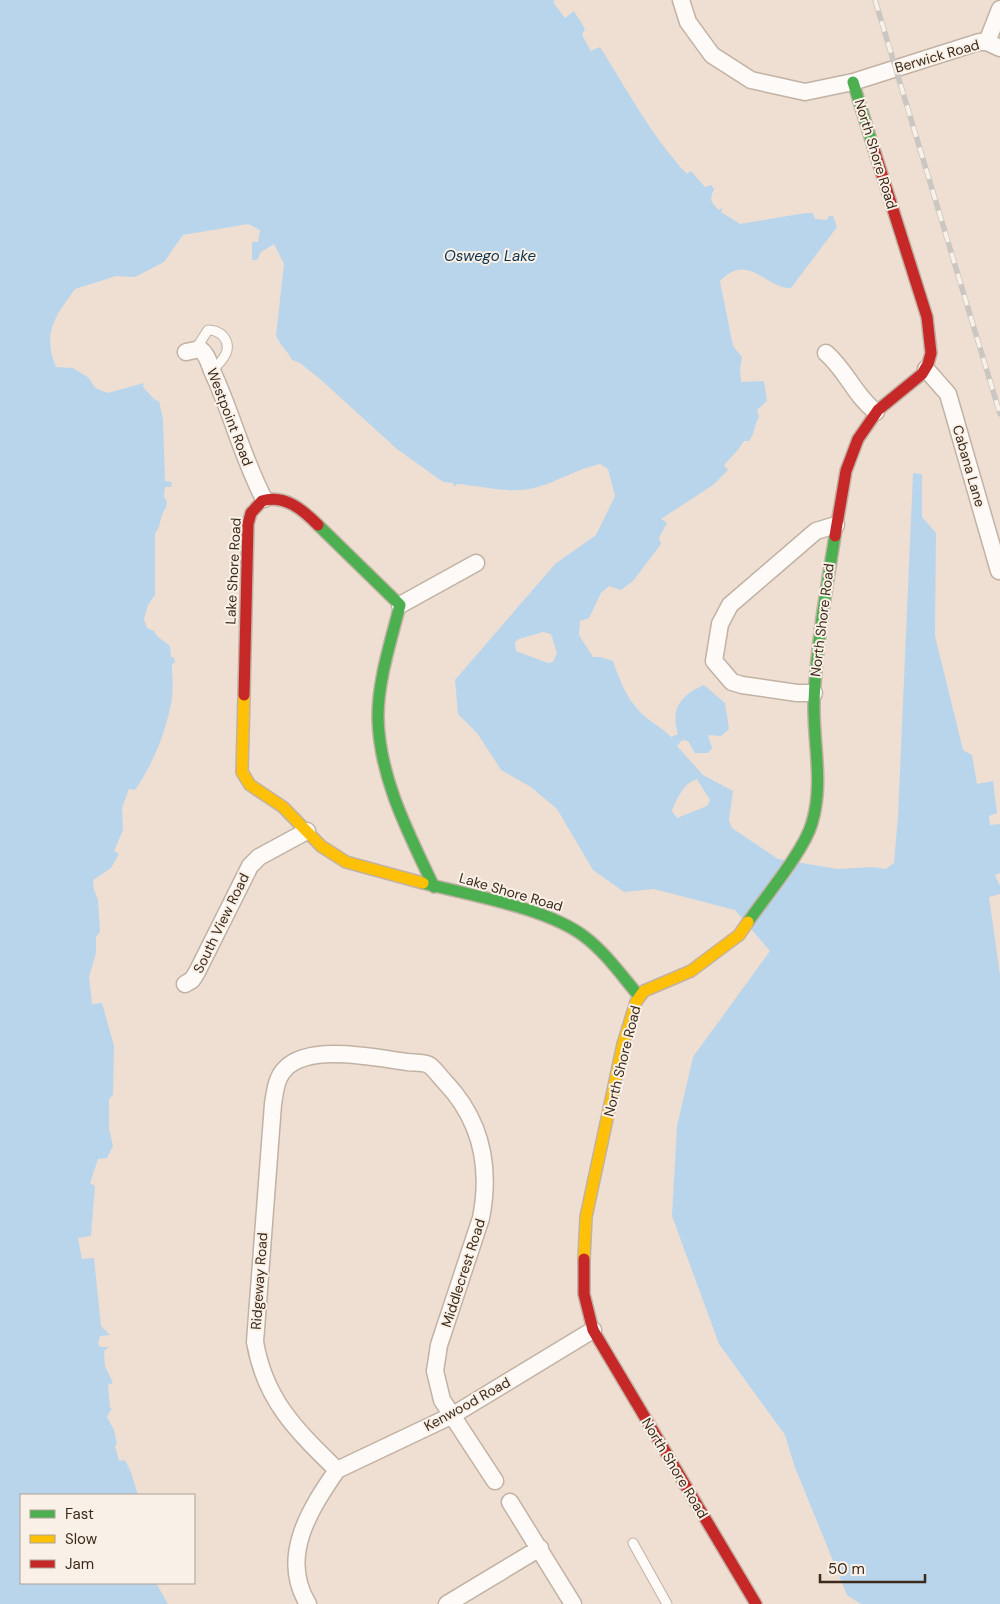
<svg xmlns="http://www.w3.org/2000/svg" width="1000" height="1604" viewBox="0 0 1000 1604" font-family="'DM Sans',sans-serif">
<rect width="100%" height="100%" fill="#efdfd2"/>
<path fill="#b8d5ec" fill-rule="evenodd" d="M 0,0 L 555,0 L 553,2 L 565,18 L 574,11 L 585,29 L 582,35 L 591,51 L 600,47 C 627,90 652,137 687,174 L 691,171 L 705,187 L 711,185 L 714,189 C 709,200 711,202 719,210 L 723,207 L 721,212 L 740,224 L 806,213 L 813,213 L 815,219 L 827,220 L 829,216 L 833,216 L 837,227 L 791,288 C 766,289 748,251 720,281 L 733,346 L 742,357 L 740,368 L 741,382 L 764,381 L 767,401 L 757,410 L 759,417 C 754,425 755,433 749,441 L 744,441 L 737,451 L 724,465 L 728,470 L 713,485 L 661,519 L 667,523 L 659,538 L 661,544 L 633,581 L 621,590 L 609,586 L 601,593 L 589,618 L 580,621 L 579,635 L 593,657 L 601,657 L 613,661 C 621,683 628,703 647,718 C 655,725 664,729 671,737 L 678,734 C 670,708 681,695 704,685 L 725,703 L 729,729 L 721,736 L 708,735 L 712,748 L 708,753 L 695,753 L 688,741 L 682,740 L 677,746 L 703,775 L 733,791 L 729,820 L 732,828 L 778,859 L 838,869 L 872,867 L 886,869 L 894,863 L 898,816 L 913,473 L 922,474 L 922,517 L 936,533 L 935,636 L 963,750 L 972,755 L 977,784 L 993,781 L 997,813 L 989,816 L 990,825 L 1000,824 L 1000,873 L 995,875 L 1000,886 L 1000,894 L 989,897 L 1000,975 L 1000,1604 L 861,1604 L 847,1595 L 794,1465 L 785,1435 L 719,1344 L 672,1216 L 677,1126 L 693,1057 L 770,951 L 735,910 L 654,889 L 624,892 L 593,870 L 557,809 L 531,787 L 501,770 L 477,733 L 458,714 L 455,680 L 555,564 L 596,535 L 615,496 L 608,469 L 600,464 C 577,469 557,482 534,488 C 511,494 481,486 457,484 L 454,487 L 453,483 L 443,482 L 397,449 L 320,379 L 300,363 L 292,360 C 288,351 279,345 276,335 L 284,264 L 274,244 L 261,252 L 257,260 L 252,260 L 252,242 L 258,242 L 260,230 L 248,224 L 183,235 L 164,262 L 135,277 L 116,276 L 75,289 C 55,317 42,332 56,367 L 73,368 L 89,378 L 95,388 L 108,393 L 144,383 L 143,387 L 155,400 L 159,401 L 163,419 L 165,481 L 172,482 L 171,487 L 165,487 L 164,497 L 167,501 L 166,508 C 159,516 162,526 155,533 L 155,595 L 148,605 L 144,619 L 147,628 L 154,631 L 157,636 L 170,646 L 171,657 L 174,657 L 175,662 L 172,664 C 172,677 174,691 171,704 C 165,734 153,764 135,790 L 129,789 L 122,808 L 123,830 L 114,851 L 119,854 L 111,868 L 93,880 L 94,890 L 98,900 L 100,932 L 96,937 L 96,953 L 89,977 L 92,1004 L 102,1003 L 114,1046 L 113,1095 L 109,1099 L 109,1128 L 113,1146 L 107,1158 L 98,1159 L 90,1183 L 95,1186 L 91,1236 L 78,1238 L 82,1259 L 94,1258 L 101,1326 L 110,1335 L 100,1336 L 98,1344 L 101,1347 L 109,1347 L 104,1351 L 105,1366 L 113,1383 L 108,1385 L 110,1408 L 112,1408 L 107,1417 L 114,1430 L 117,1444 L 115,1446 L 119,1461 L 125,1460 L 131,1472 L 138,1495 L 21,1495 L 21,1583 L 156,1583 L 168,1604 L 0,1604 ZM 543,632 L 551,634 L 557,653 L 553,662 L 548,663 L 516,651 L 515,642 L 519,639 ZM 697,779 L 710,800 L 707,806 L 677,818 L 672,811 C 677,798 684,783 697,779 Z"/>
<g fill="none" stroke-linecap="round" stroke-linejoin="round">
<defs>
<path id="lane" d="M 195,350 L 208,330 C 214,330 218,331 223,336 C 234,349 222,361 212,371
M 633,1543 L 667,1604"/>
<path id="street" d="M 681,0 L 688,22 L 712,55 L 751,80 L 805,92 L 853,82 L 979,42 L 987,42 L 1000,48
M 987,42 L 1000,9
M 186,352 L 200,349 C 208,355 209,364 213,373 C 232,414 243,459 264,499
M 826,353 C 846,370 855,396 876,412
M 926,369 L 948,394 L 999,571
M 400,605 L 476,563
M 814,693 L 797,693 L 742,685 L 732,682 L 714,661 L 720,624 L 730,605 L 816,531 L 836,525
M 185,984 L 192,980 L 197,972 L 250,866 L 259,857 L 307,831
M 337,1470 C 296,1430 265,1400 255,1342 L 273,1104 C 275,1092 276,1078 285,1069 C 309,1043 376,1058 407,1062 C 413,1063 424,1062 429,1065 C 435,1069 440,1077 445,1082 C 481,1120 491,1167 481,1218 L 439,1345 L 435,1371 L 442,1400 L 495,1481
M 337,1470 L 453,1415 L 593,1330
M 510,1502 L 573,1604
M 308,1604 C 279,1557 310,1509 337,1470
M 447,1604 L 540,1548"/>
<path id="fast" d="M 853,82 L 872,143
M 318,525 L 400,605 C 391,641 378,680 378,717 C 379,778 409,834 434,887
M 423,883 C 469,895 548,908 585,937 C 606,953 622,976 639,996
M 748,922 C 765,897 804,851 812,823 C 824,783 813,743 814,702 C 816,646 826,592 835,536"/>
<path id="slow" d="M 244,695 L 242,772 L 250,785 L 283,807 L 321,846 L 346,862 L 423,883
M 584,1259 L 586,1217 L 623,1044 L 636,1002 L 644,991 L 691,971 L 739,935 L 748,922"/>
<path id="jam" d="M 835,536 L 846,471 L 858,439 L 878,410 L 922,374 L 928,364 L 931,353 L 927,317 L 872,143
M 244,695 L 248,524 L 251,513 L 262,501 C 285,494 303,510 318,525
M 584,1259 L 584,1294 L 593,1330 L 756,1604"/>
</defs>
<use href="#lane" stroke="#c1b2a4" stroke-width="11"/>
<use href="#street" stroke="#c1b2a4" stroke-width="19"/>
<use href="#fast" stroke="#c1b2a4" stroke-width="14"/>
<use href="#slow" stroke="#c1b2a4" stroke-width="14"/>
<use href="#jam" stroke="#c1b2a4" stroke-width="14"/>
<use href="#lane" stroke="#fdfaf8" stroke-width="9"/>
<use href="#street" stroke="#fdfaf8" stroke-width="16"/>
<use href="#fast" stroke="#4caf50" stroke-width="11"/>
<use href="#slow" stroke="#ffc107" stroke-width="11"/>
<use href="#jam" stroke="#c62828" stroke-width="11"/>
<defs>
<path id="rail" d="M 875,0 L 1000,414"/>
</defs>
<use href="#rail" stroke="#cac6c1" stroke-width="5.5"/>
<use href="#rail" stroke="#f9f0e7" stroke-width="4" stroke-dasharray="11" stroke-linecap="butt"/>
</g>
<g text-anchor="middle" stroke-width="4" stroke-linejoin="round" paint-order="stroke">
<g font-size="14" fill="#3c2a1a" stroke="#f9f0e7">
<text transform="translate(937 56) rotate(-16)" y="5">Berwick Road</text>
<text transform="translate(876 154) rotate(73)" y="5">North Shore Road</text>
<text transform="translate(230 417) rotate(69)" y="5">Westpoint Road</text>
<text transform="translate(969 466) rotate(74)" y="5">Cabana Lane</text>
<text transform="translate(233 571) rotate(-87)" y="5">Lake Shore Road</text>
<text transform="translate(822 620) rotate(-83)" y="5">North Shore Road</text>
<text transform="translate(511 892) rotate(16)" y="5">Lake Shore Road</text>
<text transform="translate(221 923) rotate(-64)" y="5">South View Road</text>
<text transform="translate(622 1061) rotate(-76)" y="5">North Shore Road</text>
<text transform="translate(463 1273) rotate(-72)" y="5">Middlecrest Road</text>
<text transform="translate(259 1281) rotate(-86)" y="5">Ridgeway Road</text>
<text transform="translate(467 1404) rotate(-29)" y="5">Kenwood Road</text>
<text transform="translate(675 1468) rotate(59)" y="5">North Shore Road</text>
</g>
<g font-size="15" font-style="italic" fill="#0c314a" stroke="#f9f0e7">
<text x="490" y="261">Oswego Lake</text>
</g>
</g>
<rect x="20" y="1494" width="175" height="90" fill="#f9f0e7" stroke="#ada195"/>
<rect x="30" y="1510" width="25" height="8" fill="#4caf50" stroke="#ada195"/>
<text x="65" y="1519" font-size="15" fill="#3c2a1a">Fast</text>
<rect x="30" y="1535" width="25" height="8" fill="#ffc107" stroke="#ada195"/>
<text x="65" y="1544" font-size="15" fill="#3c2a1a">Slow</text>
<rect x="30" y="1560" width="25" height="8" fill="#c62828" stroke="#ada195"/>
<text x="65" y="1569" font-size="15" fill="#3c2a1a">Jam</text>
<path d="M820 1574v8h105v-8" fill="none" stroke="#3c2a1a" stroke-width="2.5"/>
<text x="828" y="1574" font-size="15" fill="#3c2a1a" stroke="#f9f0e7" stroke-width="4" paint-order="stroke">50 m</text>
</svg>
